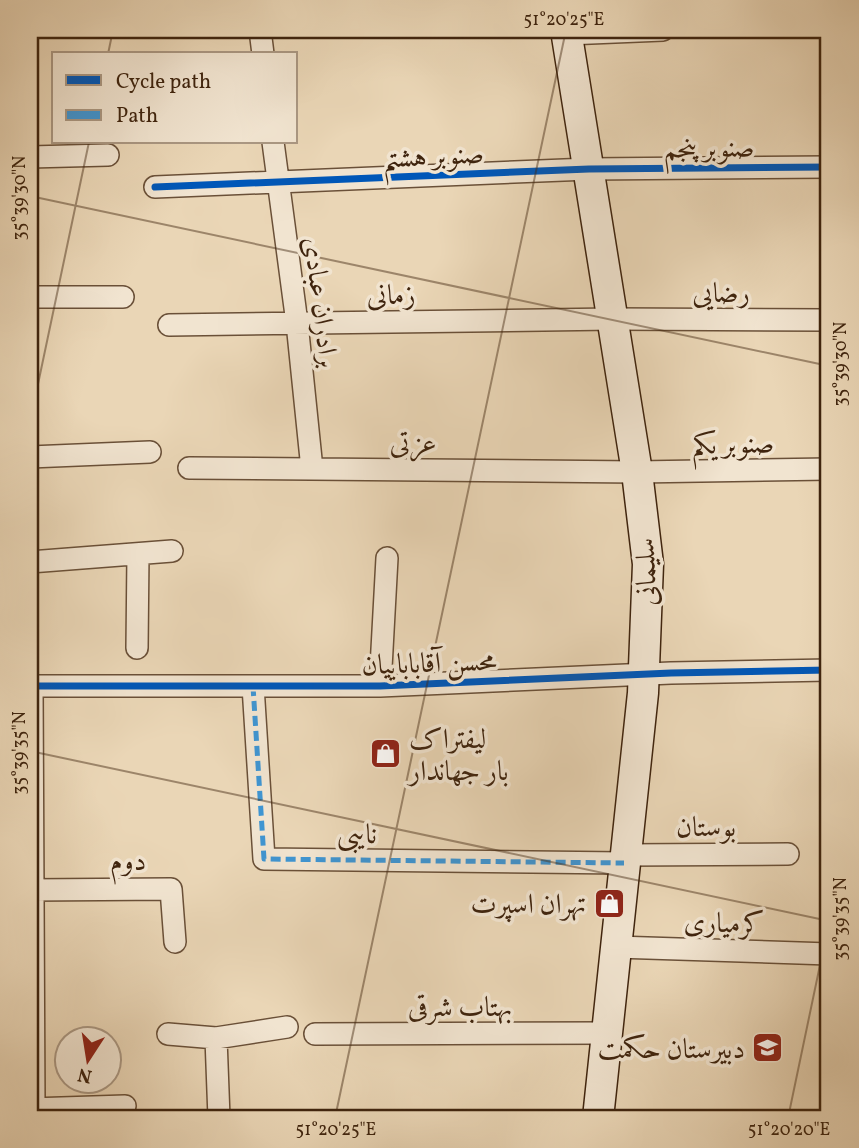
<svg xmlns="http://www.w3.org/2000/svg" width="859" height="1148" viewBox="0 0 859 1148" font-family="Vollkorn,Amiri,serif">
<rect width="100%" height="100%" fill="#ead6b6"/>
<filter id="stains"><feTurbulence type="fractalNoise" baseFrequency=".00286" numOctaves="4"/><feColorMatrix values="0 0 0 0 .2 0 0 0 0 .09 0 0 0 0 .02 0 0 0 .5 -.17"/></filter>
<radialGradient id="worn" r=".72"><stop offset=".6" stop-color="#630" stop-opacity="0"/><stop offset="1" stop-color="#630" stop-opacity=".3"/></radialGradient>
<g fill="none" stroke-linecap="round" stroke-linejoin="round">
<defs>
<path id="street" d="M 260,30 L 263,54
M 567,34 L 663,30
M 273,142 L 297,323 L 312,469
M 30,157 L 108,155
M 155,187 L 589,169 L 829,167
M 30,297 L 123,297
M 169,325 L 613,319 L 829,320
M 30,457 L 150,452
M 189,468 L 637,472 L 829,469
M 30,562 L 172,551
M 137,648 L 138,554
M 30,686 L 380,686 L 671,673 L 829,670
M 32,686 L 34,1109
M 253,686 L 264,859 L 624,863
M 380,686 L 387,558
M 625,855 L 788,854
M 30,890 L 171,889 L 175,942
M 616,947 L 829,954
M 168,1034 L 216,1038 L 287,1027
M 315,1034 L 607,1033
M 216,1038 L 219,1118
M 30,1109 L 125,1106"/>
<path id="secondary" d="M 566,30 L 637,472 L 648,564 L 643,693 L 598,1118"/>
</defs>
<use href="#street" stroke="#6a5038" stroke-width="24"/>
<use href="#secondary" stroke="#3f240e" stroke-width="33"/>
<use href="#street" stroke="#f1e4d0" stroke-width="21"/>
<use href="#secondary" stroke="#f1e4d0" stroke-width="30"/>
<path stroke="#3f95d2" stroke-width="5" stroke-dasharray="10 5" stroke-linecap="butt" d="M 253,686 L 264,859 L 624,863"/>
<defs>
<path id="cycleway" d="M 155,187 L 589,169 L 829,167
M 30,686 L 380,686 L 671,673 L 829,670"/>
</defs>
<use href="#cycleway" stroke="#f1e4d0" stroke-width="11"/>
<use href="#cycleway" stroke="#0057b8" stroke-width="7"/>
</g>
<path fill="none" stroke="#3f240e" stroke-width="2" stroke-opacity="0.45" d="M 108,54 L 113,30M 30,196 L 829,366M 30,422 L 89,142M 30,751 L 829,921M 335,1118 L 566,30M 788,1118 L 829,922"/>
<defs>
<symbol id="shop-square" viewBox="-11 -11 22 22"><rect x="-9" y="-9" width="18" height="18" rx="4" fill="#8f2418" stroke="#f1e4d0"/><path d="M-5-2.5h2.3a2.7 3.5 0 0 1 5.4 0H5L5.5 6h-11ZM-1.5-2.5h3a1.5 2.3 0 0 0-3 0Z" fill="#fff"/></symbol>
<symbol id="school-square" viewBox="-11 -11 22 22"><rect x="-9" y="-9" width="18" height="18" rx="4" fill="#8f2418" stroke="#f1e4d0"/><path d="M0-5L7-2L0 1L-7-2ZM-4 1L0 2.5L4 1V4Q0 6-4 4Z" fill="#fff"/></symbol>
</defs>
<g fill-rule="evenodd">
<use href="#shop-square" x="368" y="736" width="35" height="35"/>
<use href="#shop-square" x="592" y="886" width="35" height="35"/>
<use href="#school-square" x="750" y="1030" width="35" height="35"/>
</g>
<g text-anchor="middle" stroke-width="7" stroke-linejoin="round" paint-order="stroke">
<g font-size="28" fill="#3f240e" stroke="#f1e4d0">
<text transform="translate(709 147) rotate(-1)" y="10">صنوبر پنجم</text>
<text transform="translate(433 155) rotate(-3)" y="10">صنوبر هشتم</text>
<text x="721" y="302">رضایی</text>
<text transform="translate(391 294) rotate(-1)" y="10">زمانی</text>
<text transform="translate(322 302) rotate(83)" y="10">برادران عبادی</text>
<text x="413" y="452">عزتی</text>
<text transform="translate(733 443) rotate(-1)" y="10">صنوبر یکم</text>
<text transform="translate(645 572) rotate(-92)" y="10">سلیمانی</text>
<text transform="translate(429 662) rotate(-2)" y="10">محسن آقاباباییان</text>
<text x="706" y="836">بوستان</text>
<text transform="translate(357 833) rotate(1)" y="10">نایبی</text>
<text transform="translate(128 860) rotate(-1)" y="10">دوم</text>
<text transform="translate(724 922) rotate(2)" y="10">کرمیاری</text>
<text x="460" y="1016">بهتاب شرقی</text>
</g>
<g font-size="28" fill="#3f240e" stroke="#f1e4d0" text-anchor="end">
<text x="409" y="748" text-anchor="start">لیفتراک<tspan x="409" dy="32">بار جهاندار</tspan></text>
<text x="586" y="913">تهران اسپرت</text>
<text x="745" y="1058">دبیرستان حکمت</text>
</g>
</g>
<rect width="859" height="1148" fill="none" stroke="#ead6b6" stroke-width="77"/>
<rect x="52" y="52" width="245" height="91" fill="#f1e4d0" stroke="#aa9782" stroke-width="2"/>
<rect x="66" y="75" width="35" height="10" fill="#0057b8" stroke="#aa9782" stroke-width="2"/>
<text x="116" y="88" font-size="21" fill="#3f240e">Cycle path</text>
<rect x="66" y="110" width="35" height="10" fill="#3f95d2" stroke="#aa9782" stroke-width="2"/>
<text x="116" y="122" font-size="21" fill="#3f240e">Path</text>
<g transform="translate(88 1060) rotate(192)"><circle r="33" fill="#f1e4d0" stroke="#aa9782" stroke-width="2"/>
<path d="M0-5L12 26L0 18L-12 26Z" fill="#8f2418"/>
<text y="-10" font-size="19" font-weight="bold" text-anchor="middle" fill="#3f240e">N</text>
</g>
<rect x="38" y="38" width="782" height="1072" fill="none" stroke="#3f240e" stroke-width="2.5"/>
<g font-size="18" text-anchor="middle" fill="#3f240e">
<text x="564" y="25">51°20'25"E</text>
<text transform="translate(19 198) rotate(-90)" y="6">35°39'30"N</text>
<text transform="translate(840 364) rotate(-90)" y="6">35°39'30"N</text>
<text transform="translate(19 753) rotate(-90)" y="6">35°39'35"N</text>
<text transform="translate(840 919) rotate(-90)" y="6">35°39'35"N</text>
<text x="336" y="1135">51°20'25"E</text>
<text x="789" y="1135">51°20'20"E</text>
</g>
<rect width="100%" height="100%" filter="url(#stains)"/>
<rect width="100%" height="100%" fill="url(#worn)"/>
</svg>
